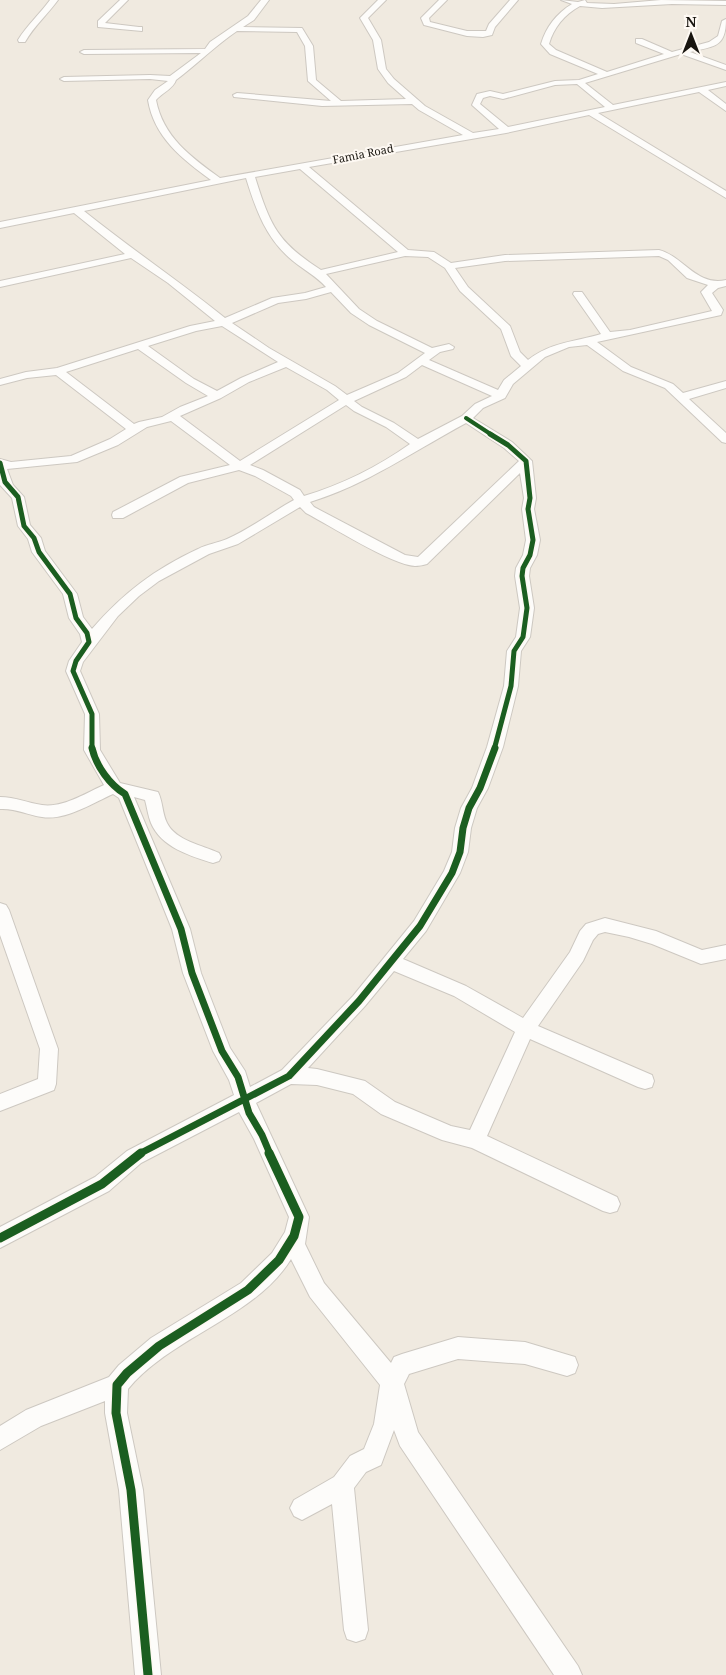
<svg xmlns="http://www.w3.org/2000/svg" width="726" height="1675" viewBox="0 0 726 1675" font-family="'Noto Serif',serif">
<rect width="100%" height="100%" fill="#f0eae0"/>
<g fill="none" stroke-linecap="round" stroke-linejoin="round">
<defs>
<path id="minor" d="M 50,0 L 58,0 C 47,15 34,26 25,42 L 19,42 L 18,40 C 27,25 40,14 50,0 Z
M 120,0 L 128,0 L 105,23 L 139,27 L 142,27 L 142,31 L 98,27 L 98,21 Z
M 261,0 L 269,0 L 254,20 L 243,27 L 302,28 L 313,46 L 316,80 L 341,101 L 406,99 L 388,83 L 378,69 L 373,40 L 360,18 L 378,0 L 386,0 L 368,18 L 381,40 L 386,69 L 394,79 L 425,106 L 473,133 L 499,129 L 472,105 L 477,94 L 490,91 L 503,94 L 555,81 L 579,80 L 598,74 L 550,54 L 541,44 C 546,27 557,13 572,4 L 561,0 L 578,2 L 585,0 L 587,3 L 614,4 L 661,0 L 726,1 L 726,5 L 672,4 L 602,8 L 580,6 C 564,15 554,27 549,44 L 556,50 L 607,72 L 664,54 L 636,43 L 636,39 L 642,39 L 672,52 L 709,42 L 718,36 L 722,21 L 726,19 C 726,48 714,46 690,52 L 726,65 L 726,70 L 681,54 L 585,83 L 613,105 L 726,82 L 726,86 L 708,90 L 726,104 L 726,111 L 699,92 L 598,113 L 726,191 L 726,198 L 589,115 L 506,133 L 309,167 L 408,250 L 434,252 L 451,263 L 505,255 L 659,250 C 683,256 697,287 726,280 L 726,286 L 718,288 L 712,293 L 723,310 L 721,315 L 597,342 L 631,367 L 673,384 L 683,393 L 726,381 L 726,388 L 689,399 L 726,433 L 726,443 L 722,442 L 665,388 L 623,371 L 587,345 L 569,347 L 545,357 L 513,384 L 505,398 L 483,408 L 473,418 L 512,442 L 532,461 L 536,498 L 534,509 L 540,540 L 537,555 L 530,568 L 529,576 L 534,608 L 530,637 L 521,651 L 518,686 L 503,747 L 488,788 L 477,808 L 471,828 L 468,852 L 460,873 L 426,931 L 403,959 L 466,986 L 523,1018 L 570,952 L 580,931 L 586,924 L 605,918 L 656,931 L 702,950 L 726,945 L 726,959 L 701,964 L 652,944 L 629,937 L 605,932 L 598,934 L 593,940 L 583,961 L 538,1026 L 652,1075 L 654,1081 L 652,1087 L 645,1089 L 638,1087 L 530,1039 L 487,1136 L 617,1197 L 620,1204 L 617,1211 L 610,1213 L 603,1211 L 472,1148 L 442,1140 L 381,1114 L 353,1094 L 317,1085 L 291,1084 L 256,1103 L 309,1217 L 305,1244 L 324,1283 L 391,1363 L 394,1357 L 402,1354 L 458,1337 L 525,1342 L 575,1357 L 578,1365 L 575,1373 L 567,1376 L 525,1364 L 458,1359 L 409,1374 L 404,1384 L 418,1432 L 578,1666 L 582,1675 L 554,1675 L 400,1446 L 394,1430 L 381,1465 L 366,1472 L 354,1488 L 368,1630 L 365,1639 L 356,1642 L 347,1639 L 344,1630 L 332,1504 L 302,1520 L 294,1516 L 290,1508 L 294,1500 L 334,1477 L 350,1456 L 364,1449 L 374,1424 L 380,1385 L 310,1297 L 291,1259 C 256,1317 172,1336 128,1389 L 127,1413 L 143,1490 L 161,1675 L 135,1675 L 119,1490 L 105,1413 L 105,1401 L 41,1426 L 0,1450 L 0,1426 L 26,1410 L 109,1377 L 119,1365 L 151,1338 L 241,1283 L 272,1253 L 285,1232 L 289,1217 L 254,1139 L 239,1112 L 141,1163 L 109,1191 L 0,1248 L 0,1227 L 95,1177 L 127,1151 L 234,1095 L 229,1080 L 213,1051 L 183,973 L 172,929 L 119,798 L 113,794 C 93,803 65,821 42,817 C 28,815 15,808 0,809 L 0,797 C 15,797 28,803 42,805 C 63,808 86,793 104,785 L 84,750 L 85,714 L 66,671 L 69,661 L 82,642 L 80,634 L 69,618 L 63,594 L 32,552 L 28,539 L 18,526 L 12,498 L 0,485 L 0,459 L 11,462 L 71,456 L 110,439 L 126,429 L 56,375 L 27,378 L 0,385 L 0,379 L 26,372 L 57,368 L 190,326 L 215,321 L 168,283 L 131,258 L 0,287 L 0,281 L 125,254 L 74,213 L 0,228 L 0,222 L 211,180 C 182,159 154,137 148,100 L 155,90 L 168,81 L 150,79 L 64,81 L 60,79 L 64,77 L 150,75 L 170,76 L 201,53 L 84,54 L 80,52 L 84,50 L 205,49 L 210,42 L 248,16 ZM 237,31 L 297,32 L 305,46 L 308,81 L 331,101 L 237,93 L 233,95 L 234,97 L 322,106 L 412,104 L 419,110 L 463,135 L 220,178 C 191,157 163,137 156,100 C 162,93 174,88 176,80 C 197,64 215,46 237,31 ZM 577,84 L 605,107 L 508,127 L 480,104 L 483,98 L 490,96 L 503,99 L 555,85 ZM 300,169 L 398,252 L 321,270 C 277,242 270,225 255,177 ZM 246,178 C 256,210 266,239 293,261 C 304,270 316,276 326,287 L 305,293 L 272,298 L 225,318 C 179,281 130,248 84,211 ZM 405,256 L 428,257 L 445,268 L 460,291 L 501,329 L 511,356 L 521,366 L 504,380 L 498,390 L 429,360 L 440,352 L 453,349 L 454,347 L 449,344 L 432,348 L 377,321 L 359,309 L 326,274 ZM 659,256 L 668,260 L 687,278 L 708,285 L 701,292 L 712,311 L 630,330 L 610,332 L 582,292 L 574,292 L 573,294 L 601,334 C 574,342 551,342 528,360 L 520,352 L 510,326 L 468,287 L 455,268 L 505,261 ZM 331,292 L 351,313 L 369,325 L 425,353 L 398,373 L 347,395 L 335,386 L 269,348 L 232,323 L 278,303 L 306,299 ZM 222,326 L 278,362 L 241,378 L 217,391 L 194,379 L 148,346 L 196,331 ZM 138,349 L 186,383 L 208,396 L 180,407 L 162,417 L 139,422 L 134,424 L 66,372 ZM 422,365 L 492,396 L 475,404 L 462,416 L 418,439 L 394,423 L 362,407 L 354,401 L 406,377 ZM 286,367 L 327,390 L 339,400 L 240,461 L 180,416 L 221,398 L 249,382 ZM 346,405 L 354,411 L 386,427 L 410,444 C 379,466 341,485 304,496 L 300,490 L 263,470 L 250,465 ZM 171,421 L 230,465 L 180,477 L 113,512 L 112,515 L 113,518 L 123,518 L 188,483 L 239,470 L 255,476 L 291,496 L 294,500 C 272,512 250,529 227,539 C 218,543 207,544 198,549 C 155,569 123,593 92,629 L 83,617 L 77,594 L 45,551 L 41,538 L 30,525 L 24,497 L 13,485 L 7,469 L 77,462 L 118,445 L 147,427 ZM 466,423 L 504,448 L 519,461 L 418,557 L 405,555 L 314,507 L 310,502 C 366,485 414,451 466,423 ZM 520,473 L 524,498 L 522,509 L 526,540 L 523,555 L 516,568 L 515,576 L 520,608 L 516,637 L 507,651 L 504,686 L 487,747 L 472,788 L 461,808 L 455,828 L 452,852 L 444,871 L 414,921 L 353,996 L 282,1070 L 250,1087 L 245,1071 L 230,1048 L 201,973 L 190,929 L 134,797 L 145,800 C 147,807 148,816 151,823 C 161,847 190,856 213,863 L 219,861 L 221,857 L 219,853 C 202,845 176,841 167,823 C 162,813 163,802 158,792 L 120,783 L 100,750 L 99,714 L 80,671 L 83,662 L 118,616 L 139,596 L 159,581 L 209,554 L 238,544 L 300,507 L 306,513 C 329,525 392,565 415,566 C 419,566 423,565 427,564 ZM 394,971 L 454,996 L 515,1032 L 470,1130 L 451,1126 L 395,1102 L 365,1081 L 317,1069 L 308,1068 L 365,1006 Z
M 439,0 L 447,0 L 429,18 L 430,22 L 467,31 L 486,31 L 489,24 L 510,0 L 518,0 L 495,27 L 492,35 L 483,37 L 467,36 L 424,25 L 421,18 Z
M 0,903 L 6,905 L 9,910 L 58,1049 L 56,1084 L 54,1090 L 0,1111 L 0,1094 L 38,1079 L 40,1049 L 0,935 Z"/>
</defs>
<use href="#minor" stroke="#cdc8c1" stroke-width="2"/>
<use href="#minor" fill="#fdfcfa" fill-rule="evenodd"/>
<defs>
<path id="cycleway-far3" d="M 466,418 L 492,435"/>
<path id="cycleway-far2" d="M 490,434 L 508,445 L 526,461 L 530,498 L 528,509 L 533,540 L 530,555 L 523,568 L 522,576 L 527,608 L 523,637 L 514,651 L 511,686 L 494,750
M 0,463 L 5,482 L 18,497 L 24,526 L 34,538 L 39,552 L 70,594 L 76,618 L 87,633 L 89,642 L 76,661 L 73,671 L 92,714 L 92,750"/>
<path id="cycleway-far1" d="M 92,748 C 96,766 110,785 125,794 L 181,929 L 192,973 L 222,1051 L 238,1077 L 249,1113 L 262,1135 L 270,1154
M 139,1154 L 289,1076 L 359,1001 L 420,926 L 452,873 L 460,852 L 463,828 L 469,808 L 480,788 L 495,748"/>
<path id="cycleway" d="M 0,1238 L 102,1184 L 141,1153
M 148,1675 L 131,1490 L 116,1413 L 117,1385 L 127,1373 L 159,1346 L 248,1290 L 279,1260 L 294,1236 L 299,1217 L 269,1153"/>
</defs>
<use href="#cycleway-far3" stroke="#fef9f3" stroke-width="5.5"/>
<use href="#cycleway-far2" stroke="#fef9f3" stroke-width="8"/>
<use href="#cycleway-far1" stroke="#fef9f3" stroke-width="10"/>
<use href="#cycleway" stroke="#fef9f3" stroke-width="12"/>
<use href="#cycleway-far3" stroke="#1b5e20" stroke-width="4"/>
<use href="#cycleway-far2" stroke="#1b5e20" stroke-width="5"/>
<use href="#cycleway-far1" stroke="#1b5e20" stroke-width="7"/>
<use href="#cycleway" stroke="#1b5e20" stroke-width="9"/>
</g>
<g text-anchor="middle" stroke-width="4" stroke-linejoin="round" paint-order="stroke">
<g font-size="11" fill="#18150f" stroke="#fef9f3">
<text transform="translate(363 154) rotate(-11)" y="4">Famia Road</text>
</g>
</g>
<g transform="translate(691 35)" stroke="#fef9f3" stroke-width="4" paint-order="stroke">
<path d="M0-4L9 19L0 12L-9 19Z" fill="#18150f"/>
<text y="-8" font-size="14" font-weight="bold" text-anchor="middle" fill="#18150f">N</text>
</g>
</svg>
